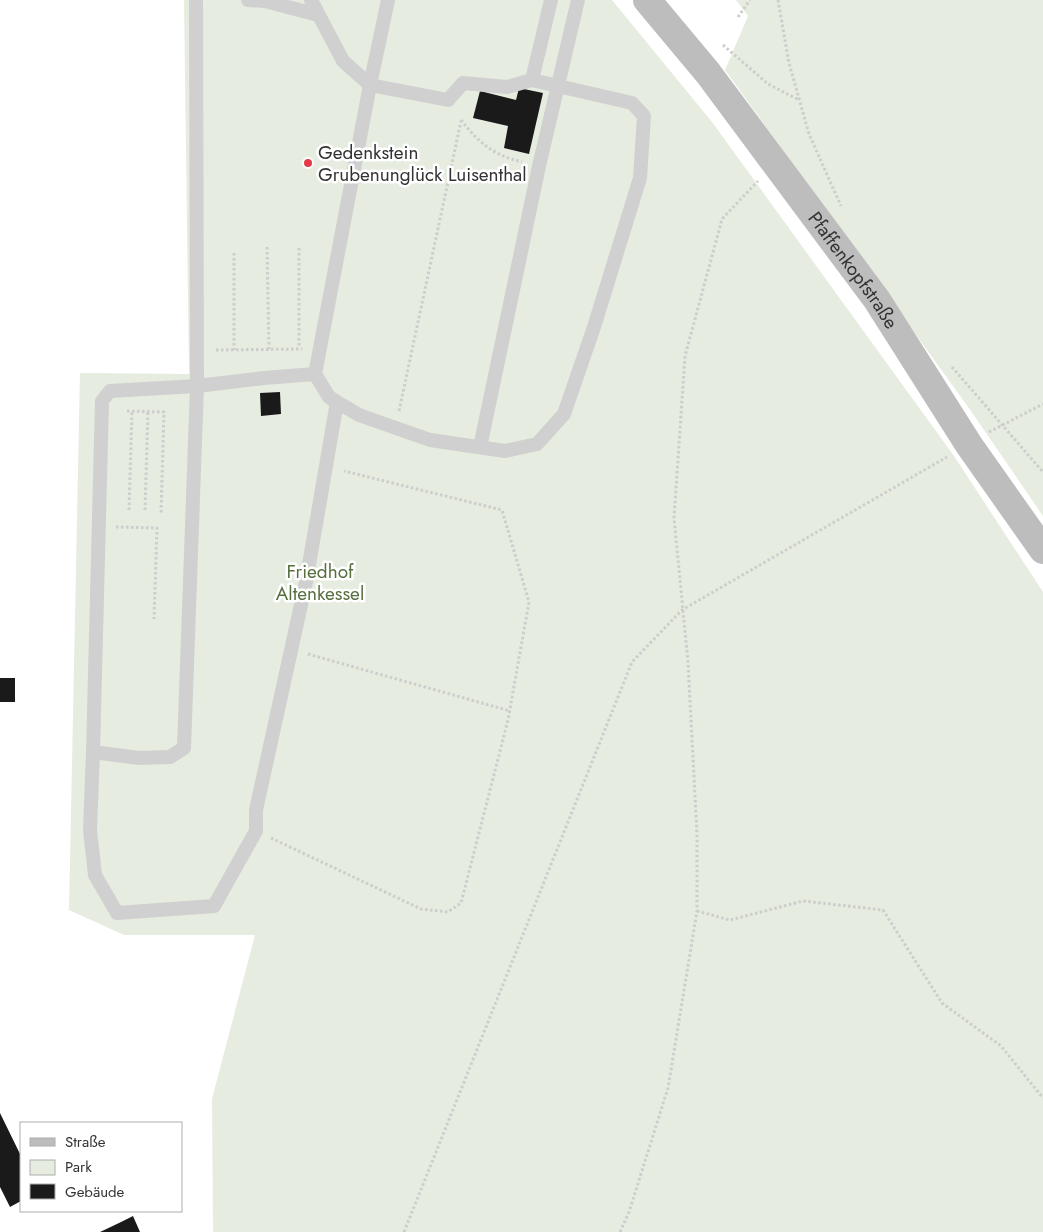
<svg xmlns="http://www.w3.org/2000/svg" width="1043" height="1232" viewBox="0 0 1043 1232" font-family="Jost,sans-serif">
<rect width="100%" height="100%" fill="#fff"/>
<path fill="#e6ecdf" d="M 184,0 L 612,0 L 712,122 L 954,456 L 1043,592 L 1043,1232 L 213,1232 L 212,1099 L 255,935 L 124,935 L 69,910 L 80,373 L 189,374 Z
M 736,0 L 1043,0 L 1043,516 L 971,411 L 725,70 L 748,16 Z"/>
<path fill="#1a1a1a" d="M 519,88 L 543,93 L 529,154 L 504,148 L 508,126 L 473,118 L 480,91 L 516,100 Z
M 280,392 L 281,414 L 261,416 L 260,393 Z
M 0,678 L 15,678 L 15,702 L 0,702 Z
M 0,1113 L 21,1156 L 21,1201 L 10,1207 L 0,1187 Z
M 133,1216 L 140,1232 L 100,1232 L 119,1223 Z"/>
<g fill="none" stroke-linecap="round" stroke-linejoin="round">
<path stroke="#cdcdcd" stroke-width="3" stroke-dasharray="2.5 2.5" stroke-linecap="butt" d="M 778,0 L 789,63 L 809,134 L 841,206
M 738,17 L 750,0
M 723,45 L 768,84 L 799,100
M 461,120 C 479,143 493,155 522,162
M 267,247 L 269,349
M 299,248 L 299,347
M 234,253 L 234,350
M 216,350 L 302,349
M 952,367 L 1043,472
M 127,411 L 164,412 L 161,513
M 399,411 L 461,121
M 989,432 L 1043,404
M 129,510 L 132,411
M 145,510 L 148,411
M 116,527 L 157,528 L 154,619
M 308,654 L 510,711
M 271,838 L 421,909 L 448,912 L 461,903 L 508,720 L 529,602 L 502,510 L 344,471
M 697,911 L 730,920 L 803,901 L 883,910 L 942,1003 L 1001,1046 L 1043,1098
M 404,1232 L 632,662 L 682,610 L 947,457
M 620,1232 L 629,1212 L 668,1088 L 697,911 L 697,834 L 688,662 L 674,518 L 685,356 L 722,219 L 758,181"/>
<path stroke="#d0d0d0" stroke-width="14" d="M 248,0 L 265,1 L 318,15
M 311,0 L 343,61 L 370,85 L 448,100 L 463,83 L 507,87 L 532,80 L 632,103 L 644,116 L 640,178 L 594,327 L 564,414 L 537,444 L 505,451 L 430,440 L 359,415 L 337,402 L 329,397 L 315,374 L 264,378 L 197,386 L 110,391 L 102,401 L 93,752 L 90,830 L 95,875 L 117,913 L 214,906 L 256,831 L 256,810 L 306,582 L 337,402
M 532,80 L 551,0
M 315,374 L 370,85 L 388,0
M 480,447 L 539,166 L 578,0
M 93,752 L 139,758 L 170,757 L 184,748 L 197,386 L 196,0"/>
<path stroke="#bdbdbd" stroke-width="28" id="s1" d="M 647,0 L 708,73 L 877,300 L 969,445 L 1043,550"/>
</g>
<circle fill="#e63946" stroke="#fff" stroke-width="2" cx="308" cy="163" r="5"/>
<g text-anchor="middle" stroke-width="5" stroke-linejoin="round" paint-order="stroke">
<g font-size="19" fill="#333" stroke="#fff" text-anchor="start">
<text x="318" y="159">Gedenkstein<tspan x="318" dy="22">Grubenunglück Luisenthal</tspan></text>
</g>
<g font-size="19" fill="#333" stroke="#fff">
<text dy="7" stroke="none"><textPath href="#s1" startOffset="340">Pfaffenkopfstraße</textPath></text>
</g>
<g font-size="19" fill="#56703f" stroke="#fff">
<text x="320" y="578">Friedhof<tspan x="320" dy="22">Altenkessel</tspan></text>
</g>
</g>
<rect x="20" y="1122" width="162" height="90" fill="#ffffff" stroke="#adadad"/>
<rect x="30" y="1138" width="25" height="8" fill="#bdbdbd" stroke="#adadad"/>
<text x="65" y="1147" font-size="15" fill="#333333">Straße</text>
<rect x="30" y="1160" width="25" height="15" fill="#e6ecdf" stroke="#adadad"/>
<text x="65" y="1172" font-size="15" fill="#333333">Park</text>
<rect x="30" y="1184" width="25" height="15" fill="#1a1a1a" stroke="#adadad"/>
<text x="65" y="1197" font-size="15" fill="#333333">Gebäude</text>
</svg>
